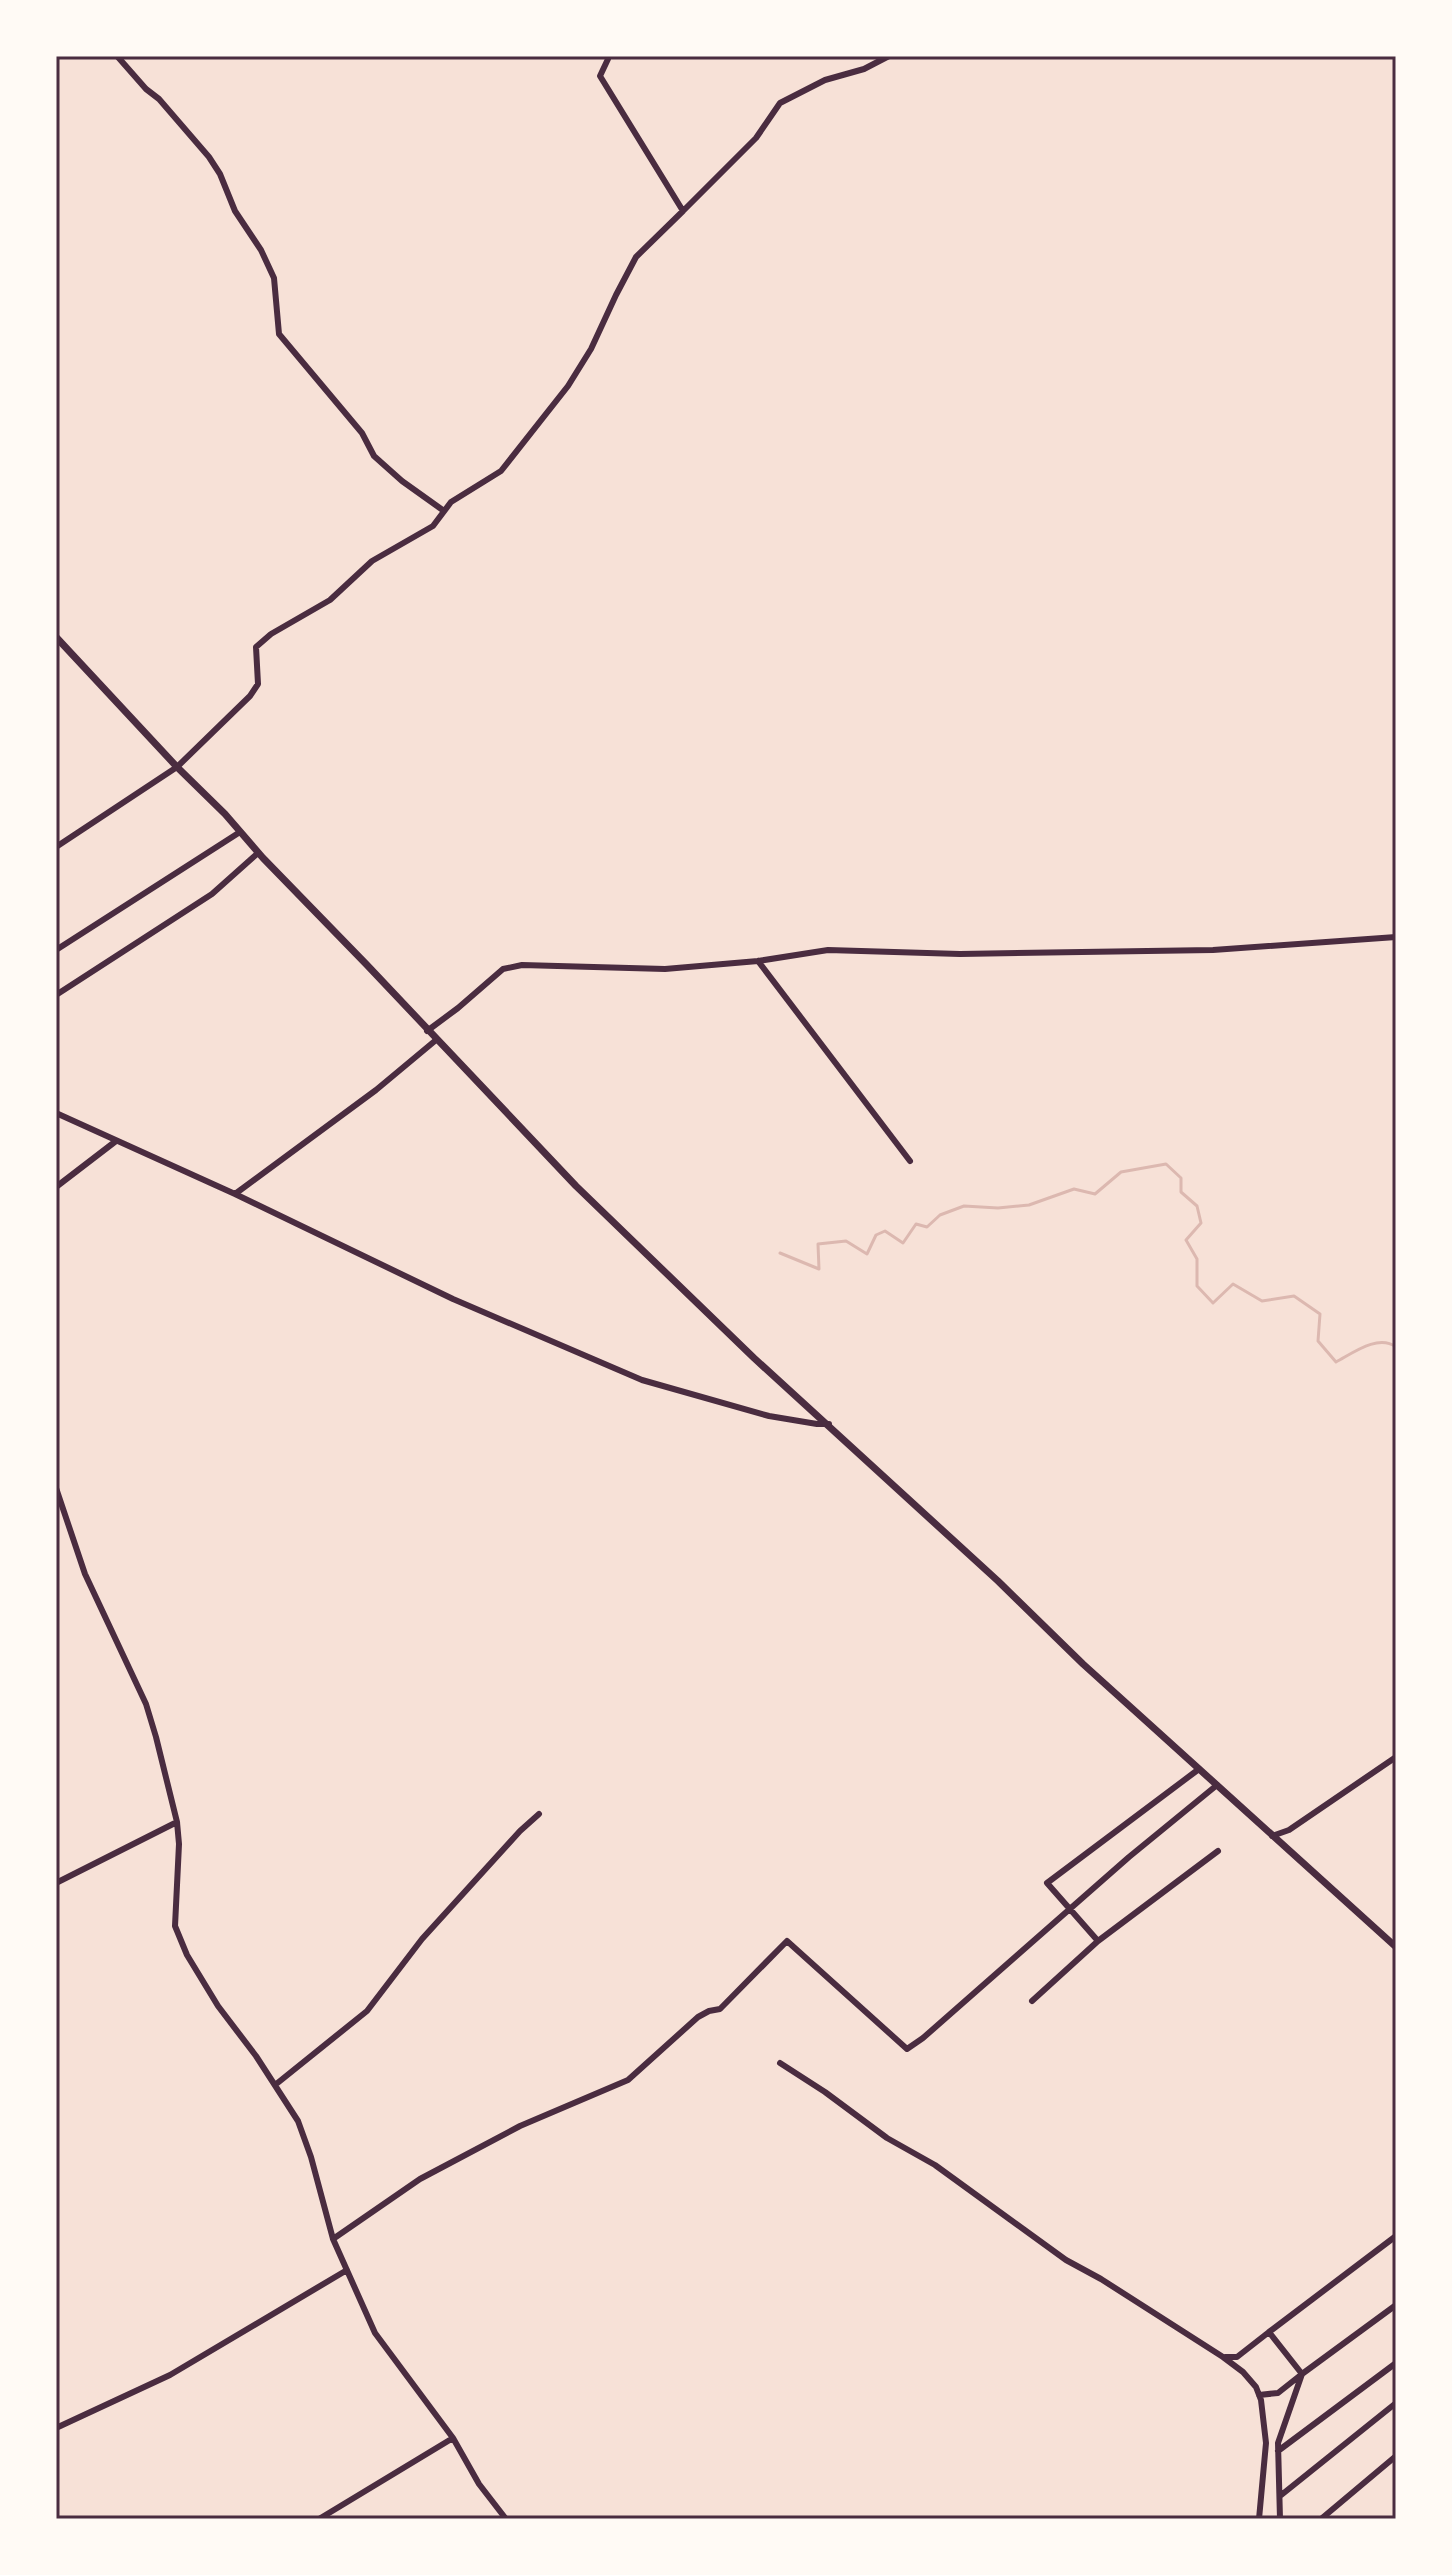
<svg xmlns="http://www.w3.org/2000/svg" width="1452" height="2575" viewBox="0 0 1452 2575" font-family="'Open Sans',sans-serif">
<rect width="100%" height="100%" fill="#f7e1d7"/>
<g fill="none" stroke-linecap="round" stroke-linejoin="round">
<path stroke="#dcb8b0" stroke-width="3" d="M 780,1253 L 819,1269 L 818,1244 L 846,1241 L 867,1254 L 876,1235 L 885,1231 L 903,1243 L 916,1224 L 927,1227 L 940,1215 L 964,1206 L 998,1208 L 1029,1205 L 1074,1189 L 1095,1194 L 1121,1172 L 1166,1164 L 1181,1178 L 1181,1192 L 1197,1206 L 1201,1223 L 1186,1240 L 1197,1259 L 1197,1286 L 1213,1303 L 1233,1284 L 1262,1301 L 1294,1296 L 1320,1314 L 1318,1341 L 1336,1362 C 1353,1353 1378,1334 1396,1347"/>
<path stroke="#4a2c40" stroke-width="6" d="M 117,56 L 146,89 L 159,99 L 209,157 L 220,174 L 235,211 L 261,250 L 274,278 L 279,334 L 362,433 L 374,456 L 402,481 L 444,511
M 606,56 L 608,59 L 600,76 L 683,211 L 756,138 L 780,103 L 825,80 L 864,69 L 889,56
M 56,847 L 177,767 L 250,696 L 258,684 L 256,647 L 271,634 L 330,600 L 372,561 L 433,526 L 451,502 L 501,471 L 568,386 L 591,349 L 616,295 L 636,257 L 683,211
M 56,950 L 240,832
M 758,961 L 910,1161
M 56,995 L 212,894 L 258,853
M 427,1031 L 458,1008 L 503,969 L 522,965 L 665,969 L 758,961 L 828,950 L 960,954 L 1213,950 L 1396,937
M 436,1040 L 376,1090 L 235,1194 L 453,1299 L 642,1380 L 769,1416 L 817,1424 L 829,1424
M 56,1113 L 235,1194
M 56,1187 L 116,1141
M 56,1488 L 85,1574 L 146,1704 L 156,1737 L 177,1822 L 179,1844 L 175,1926 L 187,1955 L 218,2006 L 256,2056 L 298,2121 L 311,2157 L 333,2239 L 375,2333 L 453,2438 L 479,2484 L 506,2519
M 1199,1769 L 1047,1883 L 1098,1941 L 1218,1851
M 1272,1836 L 1289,1830 L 1396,1757
M 56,1883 L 177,1822
M 1032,2001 L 1098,1941
M 780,2063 L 825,2092 L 887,2138 L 935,2165 L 1066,2260 L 1101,2279 L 1223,2357 L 1243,2372 L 1256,2387 L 1261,2400 L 1266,2443 L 1259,2519
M 275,2085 L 367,2011 L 422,1939 L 520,1831 L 539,1814
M 1396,2236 L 1269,2332 L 1302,2374 L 1396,2305
M 333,2239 L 420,2179 L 520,2126 L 628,2080 L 698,2017 L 709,2011 L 720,2009 L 787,1941 L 907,2049 L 923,2038 L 1129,1857 L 1217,1785
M 1225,2357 L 1237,2357 L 1269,2332
M 1259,2395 L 1278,2393 L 1302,2374
M 56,2428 L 170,2375 L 347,2270
M 1278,2451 L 1396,2363
M 1280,2496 L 1396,2403
M 319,2519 L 453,2438
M 1280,2519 L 1278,2443 L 1302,2374
M 1321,2519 L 1396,2456"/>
<path stroke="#4a2c40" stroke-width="7" d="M 56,637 L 177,767 L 225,814 L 263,858 L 367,965 L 576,1186 L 754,1358 L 998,1581 L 1083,1664 L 1396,1947"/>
</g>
<rect width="1452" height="2575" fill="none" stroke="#fffaf5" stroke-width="116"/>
<rect x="58" y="58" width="1336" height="2459" fill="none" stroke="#4a2c40" stroke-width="3"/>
</svg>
